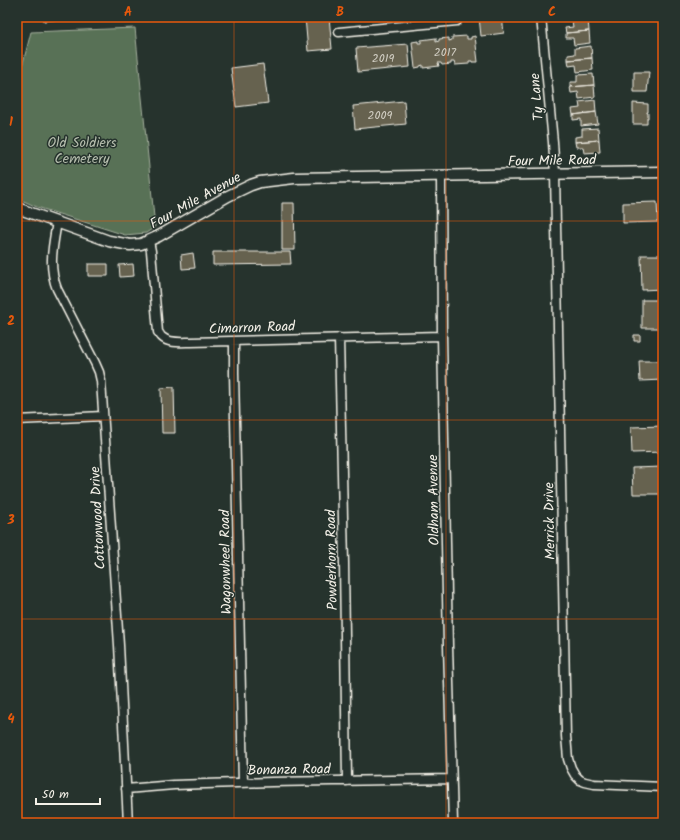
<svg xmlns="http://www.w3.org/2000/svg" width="680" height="840" viewBox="0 0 680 840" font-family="Kalam,sans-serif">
<rect width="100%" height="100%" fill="#26332d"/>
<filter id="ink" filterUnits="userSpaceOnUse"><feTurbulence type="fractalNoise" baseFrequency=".025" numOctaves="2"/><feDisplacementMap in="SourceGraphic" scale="8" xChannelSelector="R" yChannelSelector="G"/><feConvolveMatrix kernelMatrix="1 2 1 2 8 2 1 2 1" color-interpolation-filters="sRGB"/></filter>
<g filter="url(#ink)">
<path fill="#597156" stroke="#a6b19f" d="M 135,28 L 155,227 L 146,233 L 125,235 L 37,207 L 17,198 L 17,72 L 23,63 L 31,32 Z"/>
<path fill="#66624f" stroke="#f4f1e8" d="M 43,17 L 71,17 L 71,18 L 44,21 Z
M 305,17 L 329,17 L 332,49 L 308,51 Z
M 479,17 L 502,17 L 504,33 L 481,36 Z
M 588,19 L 589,31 L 566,33 L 565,28 L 573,27 L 572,21 Z
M 17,24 L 20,47 L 17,46 Z
M 589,31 L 590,43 L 574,45 L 573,38 L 566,38 L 566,33 Z
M 467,36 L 467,39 L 471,39 L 471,37 L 475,36 L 478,62 L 472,62 L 472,61 L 469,61 L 469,64 L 455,65 L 454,62 L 451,62 L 451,64 L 442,65 L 441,63 L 438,63 L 439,66 L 423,68 L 423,65 L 420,66 L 420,67 L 415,68 L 412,42 L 418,41 L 418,43 L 421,43 L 421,40 L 436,38 L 436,42 L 439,41 L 439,39 L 449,38 L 449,41 L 452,40 L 452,37 Z
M 408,44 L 410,67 L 358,72 L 356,48 Z
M 591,46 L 592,58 L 568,60 L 568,55 L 575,54 L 575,48 Z
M 592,58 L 593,70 L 577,72 L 576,65 L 569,66 L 568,60 Z
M 263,64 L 268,103 L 236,107 L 231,68 Z
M 634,72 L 649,72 L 647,92 L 634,92 Z
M 593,74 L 594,85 L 570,87 L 570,82 L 577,82 L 577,75 Z
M 594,85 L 595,97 L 579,99 L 578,92 L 571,93 L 570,87 Z
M 595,100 L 596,112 L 573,115 L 572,109 L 580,108 L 579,102 Z
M 404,101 L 406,124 L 355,129 L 353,106 Z
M 633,103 L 648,104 L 648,112 L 647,112 L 647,113 L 648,113 L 648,118 L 647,118 L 647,124 L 633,124 Z
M 596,112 L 598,124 L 581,126 L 581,119 L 573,120 L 573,115 Z
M 598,128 L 599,140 L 575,142 L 575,137 L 582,136 L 582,129 Z
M 599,140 L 600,152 L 584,153 L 583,147 L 576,147 L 575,142 Z
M 657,202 L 658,222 L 623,223 L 623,203 Z
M 282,203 L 294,203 L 295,250 L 282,250 Z
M 213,252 L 290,252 L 291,264 L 213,265 Z
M 193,253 L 195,268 L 182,269 L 181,255 Z
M 641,255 L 661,255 L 662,289 L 642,290 Z
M 88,264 L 108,264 L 108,276 L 88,276 Z
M 133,264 L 134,276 L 120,277 L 119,265 Z
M 642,300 L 662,300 L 662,328 L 642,328 Z
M 634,335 L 640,335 L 640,341 L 634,341 Z
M 639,361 L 663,361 L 663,380 L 640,381 Z
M 174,387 L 175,433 L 162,433 L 161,388 Z
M 663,426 L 663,452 L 632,453 L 631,427 Z
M 663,467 L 663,494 L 633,494 L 632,468 Z"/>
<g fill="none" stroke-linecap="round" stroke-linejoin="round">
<defs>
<path id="minor" d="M 541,17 L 553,142 L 555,174 L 566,736 L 568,759 L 571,768 L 575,775 L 580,780 L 585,782 L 594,784 L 663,787
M 339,32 L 457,21 L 458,17
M 441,177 L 442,336 L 448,646 L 453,823
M 57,222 C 53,246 48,266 57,289 L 95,363 L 99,372 L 101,381 L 119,645 L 128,823
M 149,241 L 151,251 L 158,332 C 159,332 161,337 162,337 C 169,344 183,342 191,342 L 442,336
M 339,338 L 344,563 L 347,781
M 234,341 L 234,373 L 243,783
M 17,420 L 103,416
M 126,789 L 174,785 L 272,782 L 452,779"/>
<path id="tertiary" d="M 17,208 L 109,241 L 130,245 L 141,244 L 159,236 L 228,196 L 251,185 L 260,182 L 294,178 L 663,172"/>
</defs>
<use href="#minor" stroke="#f4f1e8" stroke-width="11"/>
<use href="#tertiary" stroke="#f4f1e8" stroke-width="13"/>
<use href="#minor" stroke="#26332d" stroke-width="8"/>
<use href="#tertiary" stroke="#26332d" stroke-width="10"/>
</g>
</g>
<path fill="none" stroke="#e8590c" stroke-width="1" stroke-opacity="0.55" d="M 234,17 L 234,823M 446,17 L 446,823M 17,221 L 663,221M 17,420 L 663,420M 17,619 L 663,619"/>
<g text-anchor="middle" stroke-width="3" stroke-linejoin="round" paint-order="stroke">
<g font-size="12" fill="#d0cdc2">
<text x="445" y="56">2017</text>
<text x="383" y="62">2019</text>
<text x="380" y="119">2009</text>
</g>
<g font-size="14" fill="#f4f1e8" stroke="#26332d">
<text transform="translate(536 97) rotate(-95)" y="5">Ty Lane</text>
<text transform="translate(552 160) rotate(-1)" y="5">Four Mile Road</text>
<text transform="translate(195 200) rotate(-29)" y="5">Four Mile Avenue</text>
<text transform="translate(252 327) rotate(-2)" y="5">Cimarron Road</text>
<text transform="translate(433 500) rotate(-91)" y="5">Oldham Avenue</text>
<text transform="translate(97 518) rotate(-93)" y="5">Cottonwood Drive</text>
<text transform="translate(549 521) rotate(-91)" y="5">Merrick Drive</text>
<text transform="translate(331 560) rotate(-91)" y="5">Powderhorn Road</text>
<text transform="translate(225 562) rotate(-91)" y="5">Wagonwheel Road</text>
<text transform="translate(289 769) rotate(-1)" y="5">Bonanza Road</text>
</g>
<g font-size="14" fill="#b6beae" stroke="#26332d">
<text x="82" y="147">Old Soldiers<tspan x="82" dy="16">Cemetery</tspan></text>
</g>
</g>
<rect width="680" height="840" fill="none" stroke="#26332d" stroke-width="44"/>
<path d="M36 798v6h64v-6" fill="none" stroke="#f4f1e8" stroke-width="2"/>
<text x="42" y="798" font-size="12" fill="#f4f1e8" stroke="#26332d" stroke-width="3" paint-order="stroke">50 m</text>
<rect x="22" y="22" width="636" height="796" fill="none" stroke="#e8590c" stroke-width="1.5"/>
<g font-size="13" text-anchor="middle" font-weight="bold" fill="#e8590c">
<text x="128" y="16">A</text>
<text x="340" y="16">B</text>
<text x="552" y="16">C</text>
<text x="11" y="126">1</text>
<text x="11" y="325">2</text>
<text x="11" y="524">3</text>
<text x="11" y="723">4</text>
</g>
</svg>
